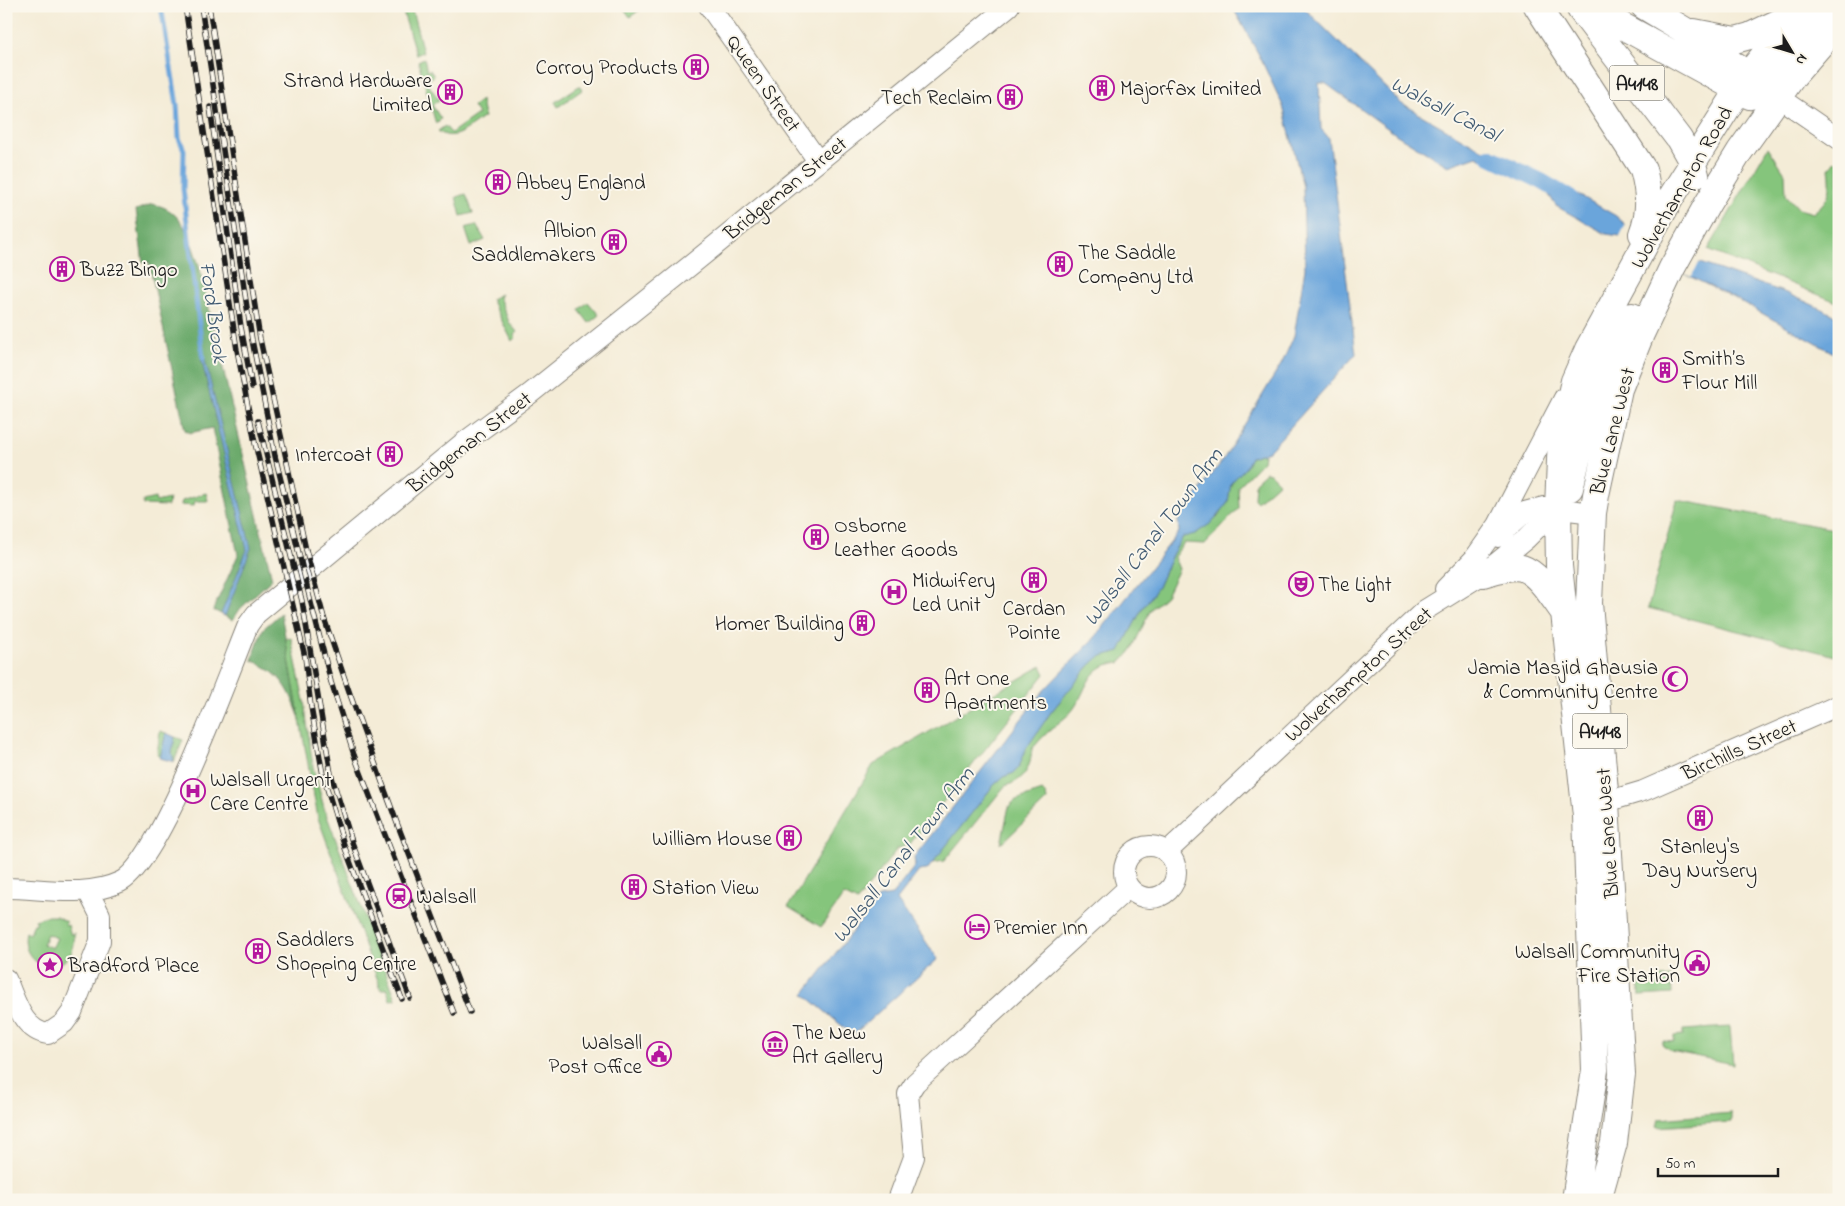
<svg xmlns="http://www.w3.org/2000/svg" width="1845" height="1206" viewBox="0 0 1845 1206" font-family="'Indie Flower',sans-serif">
<rect width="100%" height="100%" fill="#fbf7ec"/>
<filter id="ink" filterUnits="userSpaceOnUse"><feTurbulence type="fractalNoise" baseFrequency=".02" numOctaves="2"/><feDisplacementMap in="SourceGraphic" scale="10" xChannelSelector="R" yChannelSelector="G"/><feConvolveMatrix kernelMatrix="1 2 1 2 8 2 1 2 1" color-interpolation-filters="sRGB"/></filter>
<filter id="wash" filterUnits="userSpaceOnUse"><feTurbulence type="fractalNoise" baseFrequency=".0096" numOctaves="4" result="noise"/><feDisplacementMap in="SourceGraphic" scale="20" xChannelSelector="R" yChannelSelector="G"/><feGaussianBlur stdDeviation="1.12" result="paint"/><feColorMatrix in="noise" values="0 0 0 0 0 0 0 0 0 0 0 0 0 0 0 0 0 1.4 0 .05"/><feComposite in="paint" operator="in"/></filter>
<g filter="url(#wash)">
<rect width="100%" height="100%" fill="#f4ecd7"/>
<path fill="#85c57c" stroke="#50704c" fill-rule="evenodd" d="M 404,6 L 411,6 L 423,52 L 416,55 L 403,12 Z
M 630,6 L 645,6 L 630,17 L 625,10 Z
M 424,58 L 427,71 L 430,70 L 434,76 L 426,81 L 439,100 L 432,105 L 441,119 L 436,124 L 418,61 Z
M 579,86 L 582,90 L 558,107 L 555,102 Z
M 481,100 L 484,117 C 470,126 454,144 438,131 L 445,126 L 451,133 L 478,114 L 473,106 Z
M 1768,147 L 1785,173 L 1786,195 L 1799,209 L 1813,213 C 1830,199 1832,191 1829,169 L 1835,160 L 1839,163 L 1839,303 L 1708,250 Z
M 466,194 L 473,213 L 461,216 L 456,197 Z
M 476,225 L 485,240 L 471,246 L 465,228 Z
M 501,294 L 499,297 L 509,322 L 517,332 L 514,335 L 516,337 L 512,341 L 491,299 Z
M 588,302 L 599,315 L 589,323 L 579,310 Z
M 1258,454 L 1264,454 L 1263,461 L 1238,487 L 1239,508 L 1205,544 L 1184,543 L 1174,557 L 1179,569 L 1166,596 L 1151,609 L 1131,651 L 1120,663 C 1083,663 1088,699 1066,717 C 1053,727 1042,737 1032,749 C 1030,769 1025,780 1005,786 L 944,861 L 932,863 L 993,786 L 1003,777 L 1014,773 L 1019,767 L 1026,748 L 1051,712 L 1089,666 L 1098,657 L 1107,653 L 1114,653 L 1125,641 L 1142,609 L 1158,587 L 1173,553 L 1183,537 L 1201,530 L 1219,515 L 1228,502 L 1229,491 L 1234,477 L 1246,467 L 1251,457 Z
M 1266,472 L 1270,473 L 1279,482 L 1257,502 L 1254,499 L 1255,482 Z
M 206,493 L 208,501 L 195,501 L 194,506 L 181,505 L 182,501 Z
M 155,498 L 156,502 L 169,499 L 168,506 L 143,505 L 143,501 Z
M 1677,500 L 1839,530 L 1839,657 L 1648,608 Z
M 291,638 L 304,701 L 313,767 L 325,811 L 396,999 L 390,1000 L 387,989 L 381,989 L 318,818 L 285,639 Z
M 1041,666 L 1045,674 L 909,845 L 897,849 L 857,902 L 844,895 L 821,927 L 788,907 L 873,765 Z
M 160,731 L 166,733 L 160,758 L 157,755 Z
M 175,737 L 183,740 L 174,762 L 172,752 Z
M 1042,791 L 1046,795 L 1047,800 L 1001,844 L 1009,806 L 1016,800 Z
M 48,916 L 56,916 L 67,922 L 65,924 L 66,926 L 68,925 L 71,935 L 74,933 C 76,949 70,960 55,966 L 55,962 L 45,964 L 42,962 L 41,965 C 28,957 23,947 26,932 L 29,934 L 34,924 L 37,923 L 35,920 ZM 47,934 L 57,938 L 52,948 L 43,944 Z
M 1671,977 L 1672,994 L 1640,996 L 1639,983 L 1642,980 Z
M 1730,1027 L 1733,1064 L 1671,1051 L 1662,1044 L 1663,1041 L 1674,1042 L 1674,1036 L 1683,1035 L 1683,1030 Z
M 1731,1113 L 1731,1122 L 1657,1127 L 1659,1119 Z"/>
<path fill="#6caa6c" stroke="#446344" d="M 152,204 C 184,209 189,238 199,265 L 272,579 L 240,609 L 233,620 L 213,610 L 238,555 L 212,428 L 190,433 L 185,430 L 149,262 L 143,263 L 136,210 Z
M 281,613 L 299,716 C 288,686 281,674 252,660 L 263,629 Z"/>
<path fill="#6ba5db" stroke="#44607c" d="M 1232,6 L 1302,6 L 1402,104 L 1549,188 L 1567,188 L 1616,216 L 1626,225 L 1700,263 L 1789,294 L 1839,317 L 1839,356 L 1738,300 L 1691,277 L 1620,236 L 1606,234 L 1556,206 L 1547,192 L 1477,156 L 1448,166 L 1397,135 L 1325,83 L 1319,83 L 1321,129 L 1329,138 L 1356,354 L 1269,451 L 1251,457 L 1246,467 L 1231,483 L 1228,502 L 1224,508 L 1210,524 L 1195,534 L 1183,537 L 1173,553 L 1158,587 L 1142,609 L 1120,651 L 1099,657 L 1089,666 L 1051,712 L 1026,749 L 1019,767 L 1014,773 L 1003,777 L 993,786 L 927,870 L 919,871 L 897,900 L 938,959 L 853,1035 L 804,994 L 879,897 L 892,895 L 915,866 L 914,857 L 1044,690 L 1092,641 L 1179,532 L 1178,519 L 1223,460 L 1282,363 L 1294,336 L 1305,268 L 1303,187 L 1283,106 L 1259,55 Z
M 203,352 L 251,548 L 225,616 L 221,614 L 247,550 L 200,353 Z
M 166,733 L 175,737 L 172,752 L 174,762 L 160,758 Z"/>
<path fill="#f4ecd7" d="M 1627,222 L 1701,260 L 1691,277 L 1619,238 Z"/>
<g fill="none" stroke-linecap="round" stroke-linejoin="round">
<path stroke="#6ba5db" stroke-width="5" d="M 161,6 L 177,105 L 179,138 L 184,150 L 183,189 L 203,358"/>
<path stroke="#6ba5db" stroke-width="16" d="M 1489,156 L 1541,181 L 1572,199"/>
</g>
</g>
<g filter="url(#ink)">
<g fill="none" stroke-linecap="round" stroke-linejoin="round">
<defs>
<path id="secondary" d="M 709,6 L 818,161
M 1778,97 L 1839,139
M 1498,537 L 1525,512 L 1544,507 L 1593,513
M 1445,589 L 1474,559 L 1498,525 L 1564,398
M 1616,799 L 1643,791 L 1839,705
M1124 872a26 26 0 1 1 52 0a26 26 0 1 1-52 0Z
M 1167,852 L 1425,610 L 1483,574 L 1526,539 L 1558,507
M 6,888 C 42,888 86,898 120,882 C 160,863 228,674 248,625 L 256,614 L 463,443 L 531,393 L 691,265 L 1009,6
M 6,979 C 16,1001 22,1030 48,1034 L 64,1023 L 72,1012 L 100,941 L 100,915 L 88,891
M 898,1200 L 914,1157 L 908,1094 L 915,1083 L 1128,888"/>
<path id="highway" d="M 1537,6 L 1643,169 C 1649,192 1651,211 1642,234
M 1586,6 L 1750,96 L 1764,86 L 1796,41 L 1825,6
M 1644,6 L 1684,30 L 1761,84
M 1580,9 L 1679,139 L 1692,162 L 1696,175
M 1694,32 L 1735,40 L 1750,36 L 1792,16
M 1570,488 L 1588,415 L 1612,353 L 1632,316
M 1483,574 C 1494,571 1510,565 1522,568 C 1540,574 1554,600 1565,614
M 1575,1200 L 1595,1070 L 1586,816 L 1559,566 L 1558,507 L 1561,437 L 1574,381 L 1588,349 L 1670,199 L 1748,75 L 1804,6
M 1598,1200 L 1614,1143 L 1622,1074 L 1606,803 L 1589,603 L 1593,513 L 1596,495 L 1619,389 L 1641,334 L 1672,268 L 1708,203 L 1740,151 L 1794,75 L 1839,23"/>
</defs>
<use href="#secondary" stroke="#88847a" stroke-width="22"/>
<use href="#highway" stroke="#88847a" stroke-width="28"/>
<use href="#secondary" stroke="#fff" stroke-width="20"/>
<use href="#highway" stroke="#fff" stroke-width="26"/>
<defs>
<path id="rail" d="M 185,6 L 237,350 L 255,443 L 305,657 L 311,707 L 323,775 L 345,848 L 402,999
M 201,6 L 252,340 L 275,456 L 309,595 L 331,682 L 354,755 L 454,1013
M 209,6 L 260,339 L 306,550 L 324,618 L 351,697 L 397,823 L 470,1012
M 210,107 L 241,327 L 252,387
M 258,421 L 302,601 L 331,774 L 353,845 L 410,998"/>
</defs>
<use href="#rail" stroke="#1c1c1c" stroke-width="5.5"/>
<use href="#rail" stroke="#fbf7ec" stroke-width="4" stroke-dasharray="11" stroke-linecap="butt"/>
</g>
</g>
<defs>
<symbol id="building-ring" viewBox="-11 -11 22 22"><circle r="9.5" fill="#fbf7ec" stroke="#b5179e" stroke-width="1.5"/><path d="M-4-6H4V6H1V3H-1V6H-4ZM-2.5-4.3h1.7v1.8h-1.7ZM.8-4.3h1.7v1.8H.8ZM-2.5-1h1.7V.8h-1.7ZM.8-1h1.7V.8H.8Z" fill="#b5179e"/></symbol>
<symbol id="theatre-ring" viewBox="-11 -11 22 22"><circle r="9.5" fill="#fbf7ec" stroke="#b5179e" stroke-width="1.5"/><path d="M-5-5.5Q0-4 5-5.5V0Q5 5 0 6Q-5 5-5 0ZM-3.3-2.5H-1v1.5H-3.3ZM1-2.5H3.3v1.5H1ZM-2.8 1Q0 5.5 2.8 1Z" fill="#b5179e"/></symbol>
<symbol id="hospital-ring" viewBox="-11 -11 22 22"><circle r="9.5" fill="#fbf7ec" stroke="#b5179e" stroke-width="1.5"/><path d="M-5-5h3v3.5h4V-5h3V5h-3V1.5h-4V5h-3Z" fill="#b5179e"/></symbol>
<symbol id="mosque-ring" viewBox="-11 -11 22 22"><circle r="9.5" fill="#fbf7ec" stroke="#b5179e" stroke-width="1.5"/><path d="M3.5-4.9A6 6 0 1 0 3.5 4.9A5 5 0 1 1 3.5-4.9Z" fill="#b5179e"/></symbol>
<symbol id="station-ring" viewBox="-11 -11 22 22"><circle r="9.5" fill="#fbf7ec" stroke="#b5179e" stroke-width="1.5"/><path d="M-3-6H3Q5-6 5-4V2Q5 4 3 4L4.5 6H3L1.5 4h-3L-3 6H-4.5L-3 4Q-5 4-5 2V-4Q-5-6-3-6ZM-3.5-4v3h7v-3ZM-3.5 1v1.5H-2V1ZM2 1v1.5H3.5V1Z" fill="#b5179e"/></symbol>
<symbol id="hotel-ring" viewBox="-11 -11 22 22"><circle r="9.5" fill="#fbf7ec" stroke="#b5179e" stroke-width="1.5"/><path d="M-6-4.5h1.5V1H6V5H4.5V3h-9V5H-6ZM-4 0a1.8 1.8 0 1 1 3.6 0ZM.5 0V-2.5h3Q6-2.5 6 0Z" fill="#b5179e"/></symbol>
<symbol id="civic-ring" viewBox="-11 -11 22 22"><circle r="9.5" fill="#fbf7ec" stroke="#b5179e" stroke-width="1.5"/><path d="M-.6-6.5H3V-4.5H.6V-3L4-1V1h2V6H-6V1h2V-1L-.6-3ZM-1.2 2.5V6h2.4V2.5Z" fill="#b5179e"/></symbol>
<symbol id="sight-ring" viewBox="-11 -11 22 22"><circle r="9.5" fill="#fbf7ec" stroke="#b5179e" stroke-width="1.5"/><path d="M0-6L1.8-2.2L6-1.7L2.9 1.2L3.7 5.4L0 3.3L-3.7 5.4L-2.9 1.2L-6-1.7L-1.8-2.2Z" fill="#b5179e"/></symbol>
<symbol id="museum-ring" viewBox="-11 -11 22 22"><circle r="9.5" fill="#fbf7ec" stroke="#b5179e" stroke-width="1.5"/><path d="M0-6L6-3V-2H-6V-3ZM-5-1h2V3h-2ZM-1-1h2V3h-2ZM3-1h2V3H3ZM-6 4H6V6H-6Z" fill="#b5179e"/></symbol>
</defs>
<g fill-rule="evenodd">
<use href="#building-ring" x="682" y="53" width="28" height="28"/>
<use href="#building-ring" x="1088" y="74" width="28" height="28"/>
<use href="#building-ring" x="436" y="78" width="28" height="28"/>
<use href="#building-ring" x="996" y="83" width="28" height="28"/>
<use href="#building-ring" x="484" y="168" width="28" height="28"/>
<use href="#building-ring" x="600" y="228" width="28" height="28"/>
<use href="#building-ring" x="1046" y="250" width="28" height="28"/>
<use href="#building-ring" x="48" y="255" width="28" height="28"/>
<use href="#building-ring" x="1651" y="356" width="28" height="28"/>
<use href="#building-ring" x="376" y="440" width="28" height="28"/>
<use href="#building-ring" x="802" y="523" width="28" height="28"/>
<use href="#building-ring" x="1020" y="566" width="28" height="28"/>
<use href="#theatre-ring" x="1287" y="570" width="28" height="28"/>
<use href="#hospital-ring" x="880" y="578" width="28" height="28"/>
<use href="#building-ring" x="848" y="609" width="28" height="28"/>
<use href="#mosque-ring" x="1661" y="665" width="28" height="28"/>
<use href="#building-ring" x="913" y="676" width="28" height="28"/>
<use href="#hospital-ring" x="179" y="777" width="28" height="28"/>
<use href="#building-ring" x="1686" y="804" width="28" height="28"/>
<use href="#building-ring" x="775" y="824" width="28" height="28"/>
<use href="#building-ring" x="620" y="873" width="28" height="28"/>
<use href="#station-ring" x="385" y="882" width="28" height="28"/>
<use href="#hotel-ring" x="963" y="913" width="28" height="28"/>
<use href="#building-ring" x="244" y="937" width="28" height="28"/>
<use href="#civic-ring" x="1683" y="949" width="28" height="28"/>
<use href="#sight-ring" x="36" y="951" width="28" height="28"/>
<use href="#museum-ring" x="761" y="1030" width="28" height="28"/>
<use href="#civic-ring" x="645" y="1040" width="28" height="28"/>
</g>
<g text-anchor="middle" stroke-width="4" stroke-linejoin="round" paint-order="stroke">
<g fill="#fbf7ec" stroke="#5f5e5a" stroke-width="1">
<rect x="1609.5" y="65.5" width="55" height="35" rx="4"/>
<rect x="1572.5" y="713.5" width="55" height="35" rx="4"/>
</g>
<g font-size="20" font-weight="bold" fill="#1c1c1c">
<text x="1637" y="90">A4148</text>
<text x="1600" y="738">A4148</text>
</g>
<g font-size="21" fill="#1c1c1c" stroke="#fbf7ec" text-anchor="start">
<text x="678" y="74" text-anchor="end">Corroy Products</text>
<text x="432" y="87" text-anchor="end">Strand Hardware<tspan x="432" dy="24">Limited</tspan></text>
<text x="1120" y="95">Majorfax Limited</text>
<text x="992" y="104" text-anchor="end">Tech Reclaim</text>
<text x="516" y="189">Abbey England</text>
<text x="596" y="237" text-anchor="end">Albion<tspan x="596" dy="24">Saddlemakers</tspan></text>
<text x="1078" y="259">The Saddle<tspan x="1078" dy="24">Company Ltd</tspan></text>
<text x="80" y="276">Buzz Bingo</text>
<text x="1682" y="365">Smith’s<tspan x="1682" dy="24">Flour Mill</tspan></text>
<text x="372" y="461" text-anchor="end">Intercoat</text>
<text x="834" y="532">Osborne<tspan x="834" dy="24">Leather Goods</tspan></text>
<text x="912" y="587">Midwifery<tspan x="912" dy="24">Led Unit</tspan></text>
<text x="1318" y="591">The Light</text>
<text x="1034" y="615" text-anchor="middle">Cardan<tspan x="1034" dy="24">Pointe</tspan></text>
<text x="844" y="630" text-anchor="end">Homer Building</text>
<text x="1658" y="674" text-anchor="end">Jamia Masjid Ghausia<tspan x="1658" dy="24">&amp; Community Centre</tspan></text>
<text x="944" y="685">Art One<tspan x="944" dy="24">Apartments</tspan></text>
<text x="210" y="786">Walsall Urgent<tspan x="210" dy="24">Care Centre</tspan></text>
<text x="772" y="845" text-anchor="end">William House</text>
<text x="1700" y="853" text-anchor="middle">Stanley's<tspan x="1700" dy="24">Day Nursery</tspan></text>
<text x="652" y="894">Station View</text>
<text x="416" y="903">Walsall</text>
<text x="994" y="934">Premier Inn</text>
<text x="276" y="946">Saddlers<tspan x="276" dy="24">Shopping Centre</tspan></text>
<text x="1680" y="958" text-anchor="end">Walsall Community<tspan x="1680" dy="24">Fire Station</tspan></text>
<text x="68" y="972">Bradford Place</text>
<text x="792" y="1039">The New<tspan x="792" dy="24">Art Gallery</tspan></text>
<text x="642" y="1049" text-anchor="end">Walsall<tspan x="642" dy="24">Post Office</tspan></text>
</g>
<g font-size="21" fill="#1c1c1c" stroke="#fbf7ec">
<text transform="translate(764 83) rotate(55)" y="7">Queen Street</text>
<text transform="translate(1681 187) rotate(-60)" y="7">Wolverhampton Road</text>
<text transform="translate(785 188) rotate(-39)" y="7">Bridgeman Street</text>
<text transform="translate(1612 431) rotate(-76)" y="7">Blue Lane West</text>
<text transform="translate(469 442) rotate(-38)" y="7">Bridgeman Street</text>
<text transform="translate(1358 674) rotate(-42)" y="7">Wolverhampton Street</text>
<text transform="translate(1739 749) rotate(-24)" y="7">Birchills Street</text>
<text transform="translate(1607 833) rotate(-94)" y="7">Blue Lane West</text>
</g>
<g font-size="22" font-style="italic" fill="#405a72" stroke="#fbf7ec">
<text transform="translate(1446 108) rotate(27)" y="8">Walsall Canal</text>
<text transform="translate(215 312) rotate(82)" y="8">Ford Brook</text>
<text transform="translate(1152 536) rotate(-53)" y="8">Walsall Canal Town Arm</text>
<text transform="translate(902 854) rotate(-52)" y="8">Walsall Canal Town Arm</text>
</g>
</g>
<rect width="1845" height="1206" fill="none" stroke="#fbf7ec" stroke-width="25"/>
<g transform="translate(1792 52) rotate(128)" stroke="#fbf7ec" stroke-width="4" paint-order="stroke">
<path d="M0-4L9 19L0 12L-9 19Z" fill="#1c1c1c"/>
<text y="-8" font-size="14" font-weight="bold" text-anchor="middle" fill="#1c1c1c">N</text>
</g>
<path d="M1658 1168v8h120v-8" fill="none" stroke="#1c1c1c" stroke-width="2.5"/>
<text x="1665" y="1168" font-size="15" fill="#1c1c1c" stroke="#fbf7ec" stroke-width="4" paint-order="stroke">50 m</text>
</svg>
